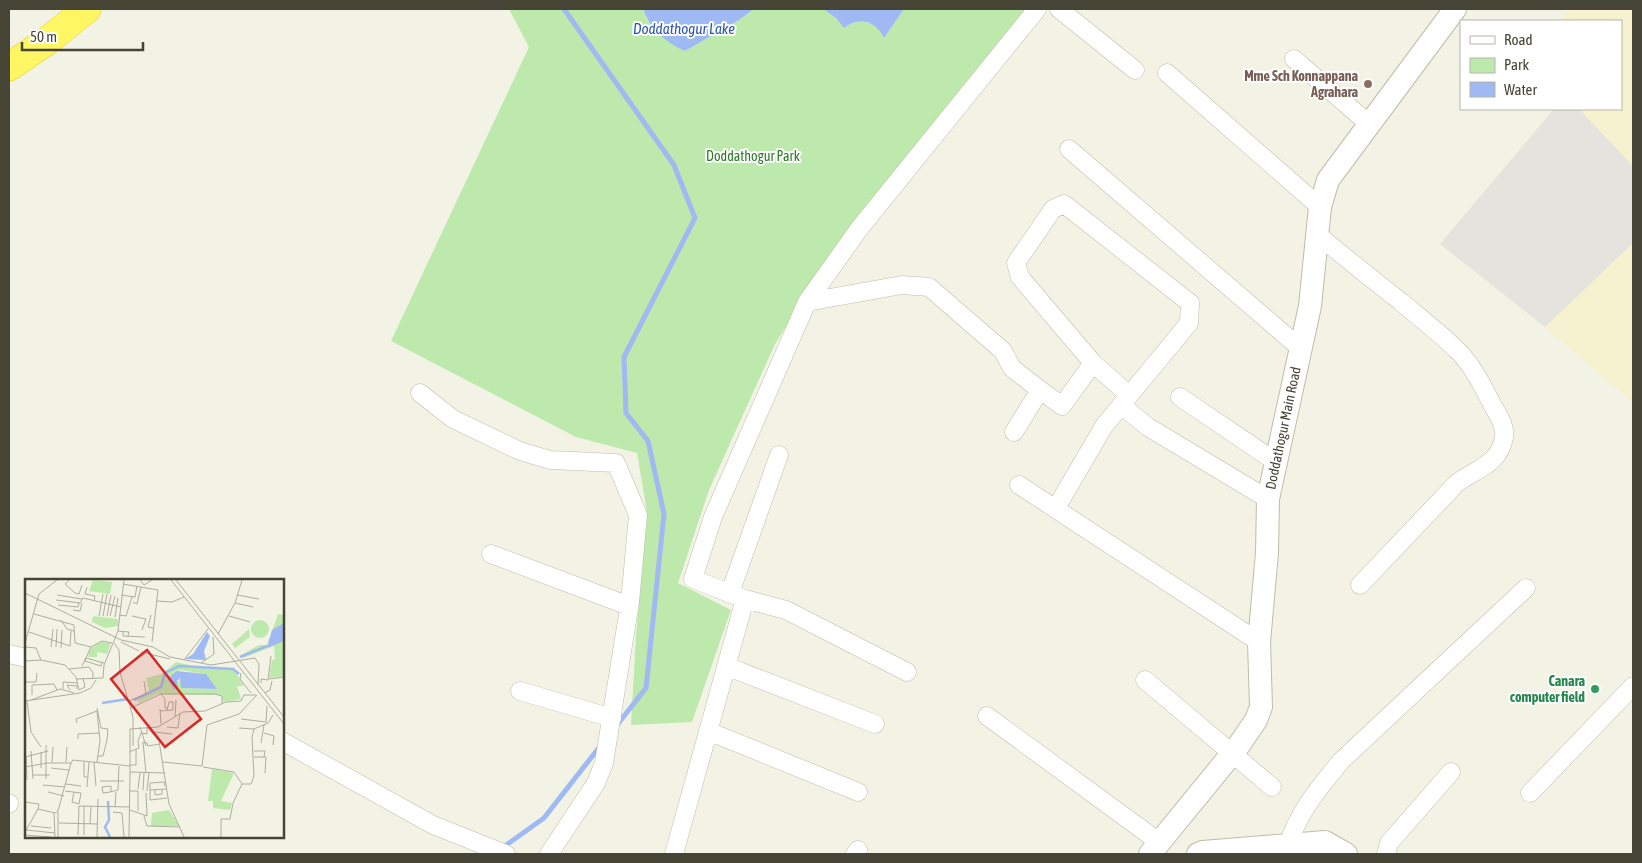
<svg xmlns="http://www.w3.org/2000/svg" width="1642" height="863" viewBox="0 0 1642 863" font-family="'Asap Condensed',sans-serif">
<rect width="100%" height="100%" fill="#f3f3e5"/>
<path fill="#f6f1cf" d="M 1569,9 L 1633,9 L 1633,401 L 1631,401 L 1545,327 L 1440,244 L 1554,109 L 1621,109 L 1621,21 L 1559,21 Z"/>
<path fill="#bde9ac" d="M 509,9 L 643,9 L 647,19 L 685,51 L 739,20 L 754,9 L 823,9 L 836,18 L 844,28 C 859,17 876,21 884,38 L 904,9 L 1030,9 L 812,285 L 775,344 L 709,490 L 678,583 L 731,610 L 692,722 L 631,725 L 636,636 L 647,512 L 637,453 L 576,437 L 391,341 L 529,47 Z"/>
<path fill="#e4e3de" d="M 1554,109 L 1579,109 L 1633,166 L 1633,243 L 1545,327 L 1440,244 Z"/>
<path fill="#9fb9f3" d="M 643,9 L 754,9 L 739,20 L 685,51 C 665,42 650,29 643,9 Z
M 823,9 L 904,9 L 884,38 C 876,21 859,16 844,28 L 836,18 Z"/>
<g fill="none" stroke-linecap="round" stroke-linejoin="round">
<path stroke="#9fb9f3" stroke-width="5" d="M 564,9 L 674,165 L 695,218 L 624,357 L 626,413 L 648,441 L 664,514 L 646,688 L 617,725
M 502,848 L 544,818 L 601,745"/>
<defs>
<path id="minor" d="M 1059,9 L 1135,70
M 1294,59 L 1369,124
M 1167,73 L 1320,207
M 1069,149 L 1300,348
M 1317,234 C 1344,257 1372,279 1400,301 C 1419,317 1440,333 1458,351 C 1473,366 1483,387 1493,406 C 1498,415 1506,426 1504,437 C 1500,464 1476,469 1457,483 L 1360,585
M 807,302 L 902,285 L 929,287 L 1003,351 L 1012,368 L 1040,390 L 1062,406 L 1093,363
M 420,393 L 453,419 L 520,451 L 550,460 L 616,463 L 638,515 L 630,602 L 604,763 L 596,783 L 549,854
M 1180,397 L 1276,462
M 1121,405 L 1148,427 L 1268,499
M 1014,432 L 1040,390
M 1019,485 L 1259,642
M 1056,508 L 1104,426 L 1189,323 L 1190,303 L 1064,204 L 1053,209 L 1016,263 L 1020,277 L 1093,363 L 1129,395
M 491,554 L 629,606
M 730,593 L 779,455
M 9,654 L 26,658
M 726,666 L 875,724
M 907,672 L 786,610 L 745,599 L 693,579 L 713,517 L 807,302 L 859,229 L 1037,9
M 1145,680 L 1272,787
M 520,691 L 612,718
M 987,716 L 1159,842
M 708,731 L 858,792
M 282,741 L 433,825 L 506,854
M 1530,793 L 1633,686
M 9,803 L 9,804
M 1288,845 C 1299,811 1319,788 1341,761 L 1526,588
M 674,854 L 745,599
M 855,854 L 858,850
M 1386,854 L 1389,843 L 1451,772"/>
<path id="tertiary" d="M 1150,854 L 1239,745 L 1256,720 L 1261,707 L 1259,642 L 1267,553 L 1268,499 L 1310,306 L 1320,207 L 1328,180 L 1455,9
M 1198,854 L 1203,852 L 1325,842 L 1346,854"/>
<path id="motorway" d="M 9,67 L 47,41 L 87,9"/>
</defs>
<use href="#minor" stroke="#bfbda7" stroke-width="19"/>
<use href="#tertiary" stroke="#bfbda7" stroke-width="24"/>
<use href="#motorway" stroke="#e3d230" stroke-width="29"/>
<use href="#minor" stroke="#fff" stroke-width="18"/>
<use href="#tertiary" stroke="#fff" stroke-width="22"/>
<use href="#motorway" stroke="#fff664" stroke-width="28"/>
</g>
<circle fill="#8d6e63" stroke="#fff" stroke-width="2" cx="1368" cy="84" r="5"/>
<circle fill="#2e9e5b" stroke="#fff" stroke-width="2" cx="1595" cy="689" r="5"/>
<g text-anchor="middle" stroke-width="4" stroke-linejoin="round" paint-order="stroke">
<g font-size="14" font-weight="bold" fill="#785e54" stroke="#fff" text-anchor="end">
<text x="1358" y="81">Mme Sch Konnappana<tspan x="1358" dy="16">Agrahara</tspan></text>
</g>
<g font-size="14" fill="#2e7a26" stroke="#fff">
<text x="753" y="161">Doddathogur Park</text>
</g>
<g font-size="14" fill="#464434" stroke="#fff">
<text transform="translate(1283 428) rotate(-78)" y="5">Doddathogur Main Road</text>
</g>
<g font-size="14" font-weight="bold" fill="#27864d" stroke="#fff" text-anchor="end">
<text x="1585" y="686">Canara<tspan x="1585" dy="16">computer field</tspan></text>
</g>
<g font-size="15" font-style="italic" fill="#2a54b5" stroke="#fff">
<text x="684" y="34">Doddathogur Lake</text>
</g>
</g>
<g transform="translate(25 579)">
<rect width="259" height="259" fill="#f3f3e5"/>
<path d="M 68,1 L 87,3 L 85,15 L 64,12 ZM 253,35 L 259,36 L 259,97 L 244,99 L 247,81 L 250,80 L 249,67 L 218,79 L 216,76 L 234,66 L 242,66 ZM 68,37 L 93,40 L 93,47 L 80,49 L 67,43 ZM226 50a9 9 0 1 1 18 0a9 9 0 1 1-18 0ZM 224,50 L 225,58 L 210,69 L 207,65 ZM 76,63 L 86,64 L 82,75 L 72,73 L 72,78 L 63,78 L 65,70 ZM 151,83 L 178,89 L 209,91 L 219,107 L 212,107 L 216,120 L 198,123 L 197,116 L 133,115 L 114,124 L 112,122 L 124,113 L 121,99 L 137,95 ZM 155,91 L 180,95 L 192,110 L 157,109 L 155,99 L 150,110 L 142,100 ZM 187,190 L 209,194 L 196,222 L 207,224 L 205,231 L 188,229 L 188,222 L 183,222 ZM 144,231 L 154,247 L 126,247 L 127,234 Z" fill="#bde9ac" fill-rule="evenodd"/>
<path d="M 259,44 L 259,62 L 242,69 L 247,51 ZM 182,53 L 185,57 L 179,72 L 181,81 L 160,80 L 168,75 ZM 152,92 L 181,95 L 192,110 L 156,109 L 155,99 L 152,102 L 153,109 L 149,110 L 142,100 Z" fill="#9fb9f3"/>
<path fill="none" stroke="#9fb9f3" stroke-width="2.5" d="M 215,78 L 242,67M 109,121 L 136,108 L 140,94 L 154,87 L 208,90 L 214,95M 77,124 L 103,120M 83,222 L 84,241 L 80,248 L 85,258"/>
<path fill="none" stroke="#aead9e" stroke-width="1" d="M 44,1 L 40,5 L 50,14 L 54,15 L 57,6M 115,1 L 119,6 L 127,1M 146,1 L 259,145M 151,1 L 259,138M 98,5 L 133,11 L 127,63M 62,8 L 60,15 L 70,17 L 69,22M 0,14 L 96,61 L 128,68 L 145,78 L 186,86 L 230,79 L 234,85 L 233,106M 32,16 L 57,20M 96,16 L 110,18 L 112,7M 212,16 L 234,20M 31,21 L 55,24 L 58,19 L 96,28M 132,22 L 147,23 L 159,18M 108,23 L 112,25 L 116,8M 210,24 L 228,28M 33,26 L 53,28 L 54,24M 48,31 L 55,32 L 57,24M 9,35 L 49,46 L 50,64 L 66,68 L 77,62 L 87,64M 94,36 L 101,37 L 107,18M 126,36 L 123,48 L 128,49M 74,37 L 78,15M 78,37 L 82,15M 82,37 L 86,16M 85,37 L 90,17M 107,37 L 121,40 L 117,51M 204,37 L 225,43M 90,38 L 93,19M 36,41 L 42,50 L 49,52M 93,52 L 104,53 L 103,57M 98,52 L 98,57 L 120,58M 4,53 L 45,67M 193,55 L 210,24 L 217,1M 96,63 L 114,72M 0,64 L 14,15 L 32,1M 89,64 L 94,71 L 95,93 L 108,138 L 108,167M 45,67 L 46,52M 0,68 L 11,69 L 16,81M 26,68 L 28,50M 31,68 L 32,50M 36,69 L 37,51M 116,73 L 145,80M 159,81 L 183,50M 0,82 L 16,81 L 40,86 L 51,98 L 54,111M 77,84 L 76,87 L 60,82 L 61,79 L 79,84M 176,84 L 189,75 L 188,58M 57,87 L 66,68M 44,90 L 64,88 L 68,94 L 68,100M 216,94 L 215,100 L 226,114M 52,100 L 78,99 L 79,86 L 93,52 L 99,1M 244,100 L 259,98M 0,103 L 11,103 L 12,94M 236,104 L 236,100 L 243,101 L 246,77M 38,110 L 38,103 L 52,104M 45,111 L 42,106 L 52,107 L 52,110M 54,111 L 60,108 L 58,99M 240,114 L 245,111 L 247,102M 136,115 L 140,120 L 140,129 L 143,129M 7,116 L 7,106 L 29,105 L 32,111M 6,121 L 35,110 L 49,114M 0,122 L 55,114 L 66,109 L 71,101M 2,122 L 6,153 L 16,168M 104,122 L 121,115 L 119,102M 72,129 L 76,149M 106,129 L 136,115 L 190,115 L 197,117 L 197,124M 135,130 L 136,145M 135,132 L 148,131 L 148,123 L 144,123 L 142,132M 150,137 L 151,121M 216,140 L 241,143M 241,143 L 242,127M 52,144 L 51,140 L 72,132 L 75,162 L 72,183M 115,148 L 121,167M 122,148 L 134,162 L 144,225 L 159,258M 142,148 L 153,149 L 155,134M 214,149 L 229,150M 129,153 L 147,155M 239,154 L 249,157 L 248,166M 53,160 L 53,155 L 75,154M 122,164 L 123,167 L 135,165M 236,164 L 239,146M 21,166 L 21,200M 6,172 L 8,200M 229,172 L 240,172 L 239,178M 16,173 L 16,189M 104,173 L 114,169 L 113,162 L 116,154 L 122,155 L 122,148M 73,177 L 78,177 L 82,161 L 83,150 L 76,149M 0,178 L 23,172M 1,178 L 2,201M 229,178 L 241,178 L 240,194M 27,183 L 28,168M 41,183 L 42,168M 59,183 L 59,198 L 62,198M 69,183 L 71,207M 138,183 L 177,187 L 182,146 L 214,135 L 232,116M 46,184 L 48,181 L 105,187M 105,186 L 111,186 L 111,170M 0,188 L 22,184 L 46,184M 178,188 L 209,193 L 217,205M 26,189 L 44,191M 121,194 L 118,163 L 122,164M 140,194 L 105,193 L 105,150 L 133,148 L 158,133 L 180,132 L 201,123 L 216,122 L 219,116 L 231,116M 8,196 L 25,196M 75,202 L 99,202M 41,205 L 56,207M 217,205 L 226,205 L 229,197 L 227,158 L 229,150 L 243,144 L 248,136M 18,206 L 40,208M 140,207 L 139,203 L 125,204 L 125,221 L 142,219M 62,208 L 64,183M 113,210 L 115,194M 118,211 L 119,194M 125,211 L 142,210M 130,211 L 130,216 L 137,215 L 137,211M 40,212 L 56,214 L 54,225 L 47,223 L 49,213M 105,212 L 113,212 L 113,232M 122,212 L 124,194M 23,213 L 39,217M 86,213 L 86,207 L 77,208 L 78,214 L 85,213 L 93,211 L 94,187M 0,223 L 14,225 L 13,230M 90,228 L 91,213M 105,231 L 122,237 L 121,214M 88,233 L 97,234 L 99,258M 29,234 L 30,258M 119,237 L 122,247 L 155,248M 34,244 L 73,245M 65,245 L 66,228M 6,247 L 26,249M 1,251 L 30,254M 0,253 L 13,230 L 30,234 L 33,232 L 46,184M 0,256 L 26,258M 53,256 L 54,227 L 105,228M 59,256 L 59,227M 33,258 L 33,233M 72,258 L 73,220M 104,258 L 105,193M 196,258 L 196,240 L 205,240 L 208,224 L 217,205"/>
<path fill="#d62828" fill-opacity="0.15" stroke="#d62828" stroke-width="2.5" d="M 122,71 L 176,140 L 140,168 L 86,100 Z"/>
<rect width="259" height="259" fill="none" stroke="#464434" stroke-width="2.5"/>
</g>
<rect width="1642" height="863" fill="none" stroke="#464434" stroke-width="20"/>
<rect x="1460" y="20" width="162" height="90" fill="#ffffff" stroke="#b5b4ae"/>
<rect x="1470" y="36" width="25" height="8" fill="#ffffff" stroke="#b5b4ae"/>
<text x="1504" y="45" font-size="15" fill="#464434">Road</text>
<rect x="1470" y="58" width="25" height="15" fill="#bde9ac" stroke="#b5b4ae"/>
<text x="1504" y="70" font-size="15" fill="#464434">Park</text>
<rect x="1470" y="82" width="25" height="15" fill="#9fb9f3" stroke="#b5b4ae"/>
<text x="1504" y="95" font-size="15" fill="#464434">Water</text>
<path d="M22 42v8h121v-8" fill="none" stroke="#464434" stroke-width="2.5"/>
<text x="30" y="42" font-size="15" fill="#464434" stroke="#ffffff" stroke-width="4" paint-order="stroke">50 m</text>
</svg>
